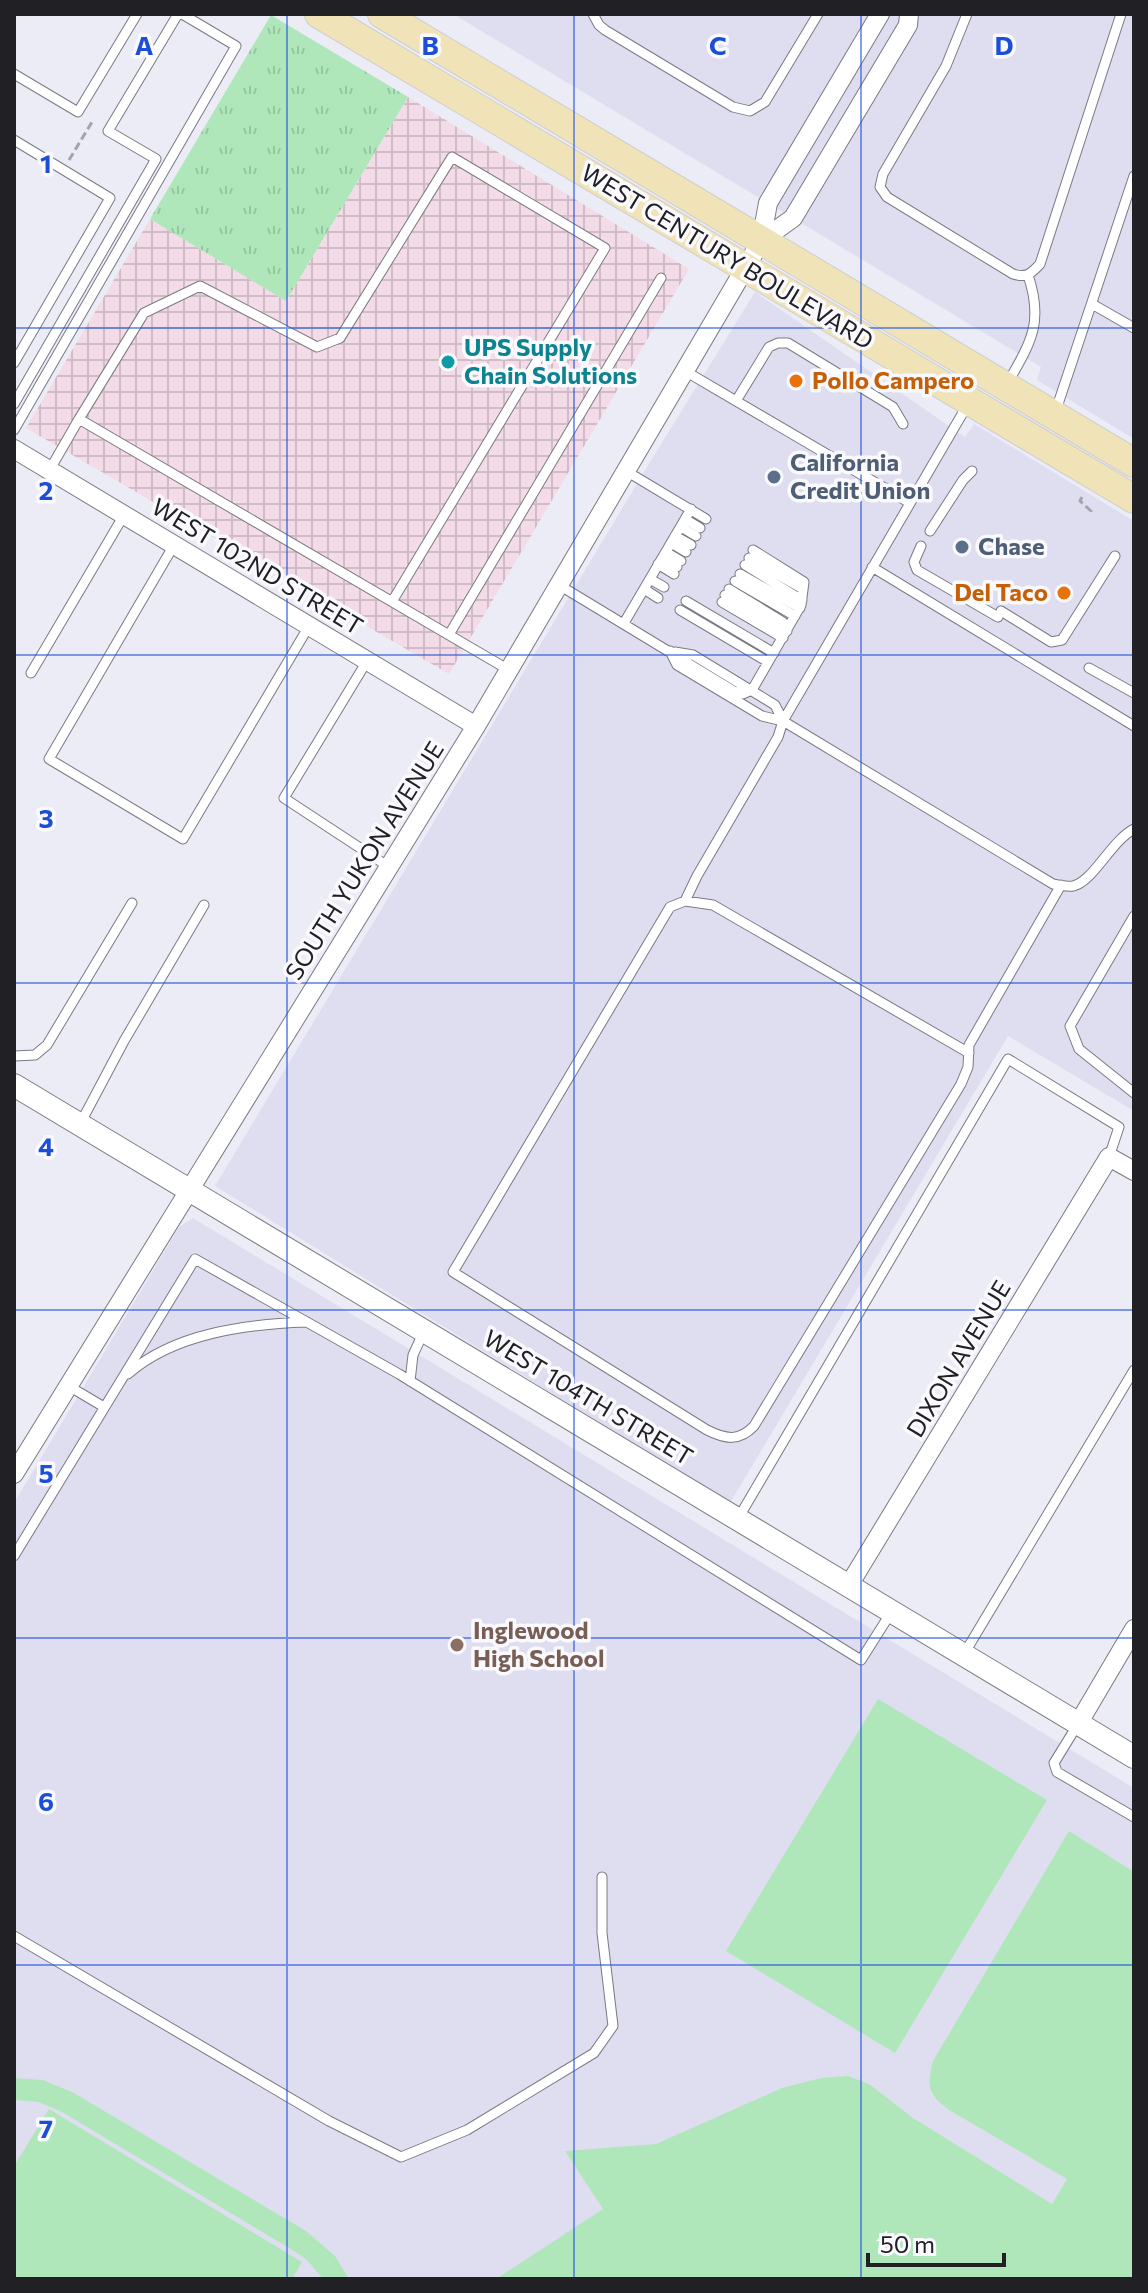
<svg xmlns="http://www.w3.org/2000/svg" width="1148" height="2293" viewBox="0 0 1148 2293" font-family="Commissioner,sans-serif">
<defs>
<pattern id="industrial-grid" width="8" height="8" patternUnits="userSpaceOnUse" patternTransform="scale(2)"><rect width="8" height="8" fill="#f3dbe7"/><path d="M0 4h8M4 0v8" fill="none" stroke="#d0bcc6"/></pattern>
<pattern id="grass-tufts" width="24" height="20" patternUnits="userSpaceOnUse" patternTransform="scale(2)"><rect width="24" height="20" fill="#afe7ba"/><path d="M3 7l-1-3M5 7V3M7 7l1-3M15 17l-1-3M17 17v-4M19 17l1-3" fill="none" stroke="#96c6a0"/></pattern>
</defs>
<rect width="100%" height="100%" fill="#ececf7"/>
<path fill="#dfdef0" d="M 453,14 L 1134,14 L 1134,439 L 1037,380 L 1041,367 Z
M 755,292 L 965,437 L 974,424 L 1134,521 L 1134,1111 L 1008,1036 L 730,1503 L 215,1186 L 650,462 Z
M 193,1218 L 1134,1788 L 1134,2279 L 14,2279 L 14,1503 L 179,1227 Z"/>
<path fill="url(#industrial-grid)" d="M 408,97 L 689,269 L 449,674 L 26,428 L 150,219 L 286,301 Z"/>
<path fill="url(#grass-tufts)" d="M 271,15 L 408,97 L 286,301 L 150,219 Z"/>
<path fill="#afe7ba" d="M 878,1699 L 1047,1800 L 895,2053 L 726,1951 Z
M 1069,1831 L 1134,1872 L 1134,2279 L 496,2279 L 603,2209 L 565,2151 L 656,2144 L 782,2088 L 821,2078 L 848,2076 L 869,2084 L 913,2118 L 1052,2204 L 1067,2179 L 949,2110 C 927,2093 927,2087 933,2061 Z
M 14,2078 L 43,2080 L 74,2093 L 306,2231 L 335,2256 L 349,2279 L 323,2279 L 307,2260 L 294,2251 L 62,2112 L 38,2102 L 14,2100 Z
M 49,2109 L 302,2262 L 292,2279 L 18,2279 L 14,2277 L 14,2166 Z"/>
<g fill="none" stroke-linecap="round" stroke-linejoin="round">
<defs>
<path id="service" d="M 593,14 L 599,25 L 605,30 L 733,107 L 750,111 L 765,102 L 818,14
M 967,14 L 946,66 L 883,174 L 880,187 L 887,197 L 1013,274 C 1026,278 1031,274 1040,264 L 1121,14
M 14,74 L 78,112 L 137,14
M 14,140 L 110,198 L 14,363
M 1092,304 L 1134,328
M 685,371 L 910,503
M 1007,384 C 1031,342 1044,323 1028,275
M 736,401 L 769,347 L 778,343 L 788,343 L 893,407 L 903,424
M 14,404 L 156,159 L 108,131 L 178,14
M 1055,413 L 1134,176
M 14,430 L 236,46 L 182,14
M 49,471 L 79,419
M 626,471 L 706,519
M 685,519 L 700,528
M 681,527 L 696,536
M 930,531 L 963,480 L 972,471
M 675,536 L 691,545
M 671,543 L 686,552
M 174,545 L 49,759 L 183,839 L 309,626
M 921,546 L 914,562 L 917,570 L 998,617
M 666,552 L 681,561
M 662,558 L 677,567
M 749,558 L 803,589
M 658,564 L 674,574
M 745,565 L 802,600
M 872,567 L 1134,726
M 740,574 L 800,608
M 650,579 L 664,587
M 735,581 L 795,616
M 559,585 L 734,691 L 743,694 L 752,690 L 801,605 L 804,582 L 753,550
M 644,589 L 658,598
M 729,589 L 783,622
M 725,595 L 787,631
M 393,600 L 605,248 L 452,157 L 340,338 L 317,347 L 200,286 L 144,313 L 79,419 L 509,670
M 686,601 L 774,653
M 722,602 L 783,638
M 680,610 L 768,662
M 1001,611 L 1051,642 L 1062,640 L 1115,556
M 624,623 L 691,509
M 450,633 L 661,278
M 670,651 L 677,665 L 762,716 L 783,721 L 1053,884 C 1059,885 1067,887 1073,886 C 1093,882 1111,841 1134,829
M 675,652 L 693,655 L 775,705 L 783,721
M 367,661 L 284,798 L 389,867
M 1089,668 L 1134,693
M 31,673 L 124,515
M 685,901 L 697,876 L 778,737 L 783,721 L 968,404
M 1134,916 L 1070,1026 L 1079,1049 L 1134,1093
M 969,1053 L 713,905 L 685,901 L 670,907 L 453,1272 L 707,1430 C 725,1439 739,1442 754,1426 L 961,1084 L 968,1067 L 969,1045 L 1061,885
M 14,1056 L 35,1055 L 47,1045 L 132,903
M 80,1124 L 124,1041 L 204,905
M 128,1374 C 174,1333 248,1324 307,1322
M 410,1381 L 413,1355 L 424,1331
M 67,1385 L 104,1407
M 739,1517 L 1008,1059 L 1119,1127 L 1109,1157
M 14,1556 L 195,1259 L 399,1374 L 861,1660 L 892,1611
M 964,1654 L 1134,1370
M 1078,1724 L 1054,1763 L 1057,1772 L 1134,1817
M 14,1936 L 329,2121 L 401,2157 L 467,2130 L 594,2053 L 613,2026 L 602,1933 L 602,1877"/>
<path id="minor" d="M 761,241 L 793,218 L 908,25 L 909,14
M 14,449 L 476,726
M 14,1474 L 476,726 L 761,241 L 768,203 L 880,14
M 849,1585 L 1109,1157 L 1134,1171
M 1078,1724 L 1134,1629"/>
<path id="tertiary" d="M 14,1085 L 1134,1757"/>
<path id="primary" d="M 319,14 L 1134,499
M 382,14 L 1134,463"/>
</defs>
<use href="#service" stroke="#7a7a84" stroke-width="11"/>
<use href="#minor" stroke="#7a7a84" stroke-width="20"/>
<use href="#tertiary" stroke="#7a7a84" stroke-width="24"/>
<use href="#primary" stroke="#cececf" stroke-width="30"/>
<path stroke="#a4a4ac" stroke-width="3" stroke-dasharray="8 4" stroke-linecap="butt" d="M 69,160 L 92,122
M 1082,497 L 1080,501 L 1091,511 L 1090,513"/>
<use href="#service" stroke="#fff" stroke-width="9"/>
<use href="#minor" stroke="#fff" stroke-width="18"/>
<use href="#tertiary" stroke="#fff" stroke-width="22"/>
<use href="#primary" stroke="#f1e3b8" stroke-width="28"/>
</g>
<path fill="none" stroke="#1d4ed8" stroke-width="2" stroke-opacity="0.55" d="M 287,14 L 287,2279M 574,14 L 574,2279M 861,14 L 861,2279M 14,328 L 1134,328M 14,655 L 1134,655M 14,983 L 1134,983M 14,1310 L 1134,1310M 14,1638 L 1134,1638M 14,1965 L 1134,1965"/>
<circle fill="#0f9aa8" stroke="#fafafe" stroke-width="3" cx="448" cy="362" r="8"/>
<g fill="#e8710a" stroke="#fafafe" stroke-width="3">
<circle cx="796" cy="381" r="8"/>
<circle cx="1064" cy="593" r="8"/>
</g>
<g fill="#5c6f8a" stroke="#fafafe" stroke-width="3">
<circle cx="774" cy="477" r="8"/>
<circle cx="962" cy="547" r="8"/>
</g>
<circle fill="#8d6e63" stroke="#fafafe" stroke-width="3" cx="457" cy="1645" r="8"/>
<g text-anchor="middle" stroke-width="7" stroke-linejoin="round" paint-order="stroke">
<g font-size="24" fill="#212125" stroke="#fafafe">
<text transform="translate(727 257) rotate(31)" y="8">WEST CENTURY BOULEVARD</text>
<text transform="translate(257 567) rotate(31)" y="8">WEST 102ND STREET</text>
<text transform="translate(365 861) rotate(-58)" y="8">SOUTH YUKON AVENUE</text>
<text transform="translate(959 1359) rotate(-59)" y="8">DIXON AVENUE</text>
<text transform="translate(588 1398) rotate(31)" y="8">WEST 104TH STREET</text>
</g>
<g font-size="24" font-weight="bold" fill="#0d838f" stroke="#fafafe" text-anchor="start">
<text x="464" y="356">UPS Supply<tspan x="464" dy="28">Chain Solutions</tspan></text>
</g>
<g font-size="24" font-weight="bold" fill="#c56008" stroke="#fafafe" text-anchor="start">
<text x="812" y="389">Pollo Campero</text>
<text x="1048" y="601" text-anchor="end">Del Taco</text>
</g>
<g font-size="24" font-weight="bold" fill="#4e5e75" stroke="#fafafe" text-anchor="start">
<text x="790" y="471">California<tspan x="790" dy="28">Credit Union</tspan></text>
<text x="978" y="555">Chase</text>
</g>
<g font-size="24" font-weight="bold" fill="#785e54" stroke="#fafafe" text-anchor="start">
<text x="473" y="1639">Inglewood<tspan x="473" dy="28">High School</tspan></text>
</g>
</g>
<g font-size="26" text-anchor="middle" font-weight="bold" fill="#1d4ed8" stroke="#fafafe" stroke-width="7" stroke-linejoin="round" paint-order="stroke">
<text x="144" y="55">A</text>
<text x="430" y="55">B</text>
<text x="718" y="55">C</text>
<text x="1004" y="55">D</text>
<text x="46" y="173">1</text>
<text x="46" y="500">2</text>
<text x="46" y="828">3</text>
<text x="46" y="1156">4</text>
<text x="46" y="1483">5</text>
<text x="46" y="1811">6</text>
<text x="46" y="2138">7</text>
</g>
<rect width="1148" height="2293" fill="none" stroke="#212125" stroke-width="32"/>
<path d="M868 2253v12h136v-12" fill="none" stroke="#212125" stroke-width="4"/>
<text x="880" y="2253" font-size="24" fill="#212125" stroke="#fafafe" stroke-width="6" paint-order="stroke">50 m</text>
</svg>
